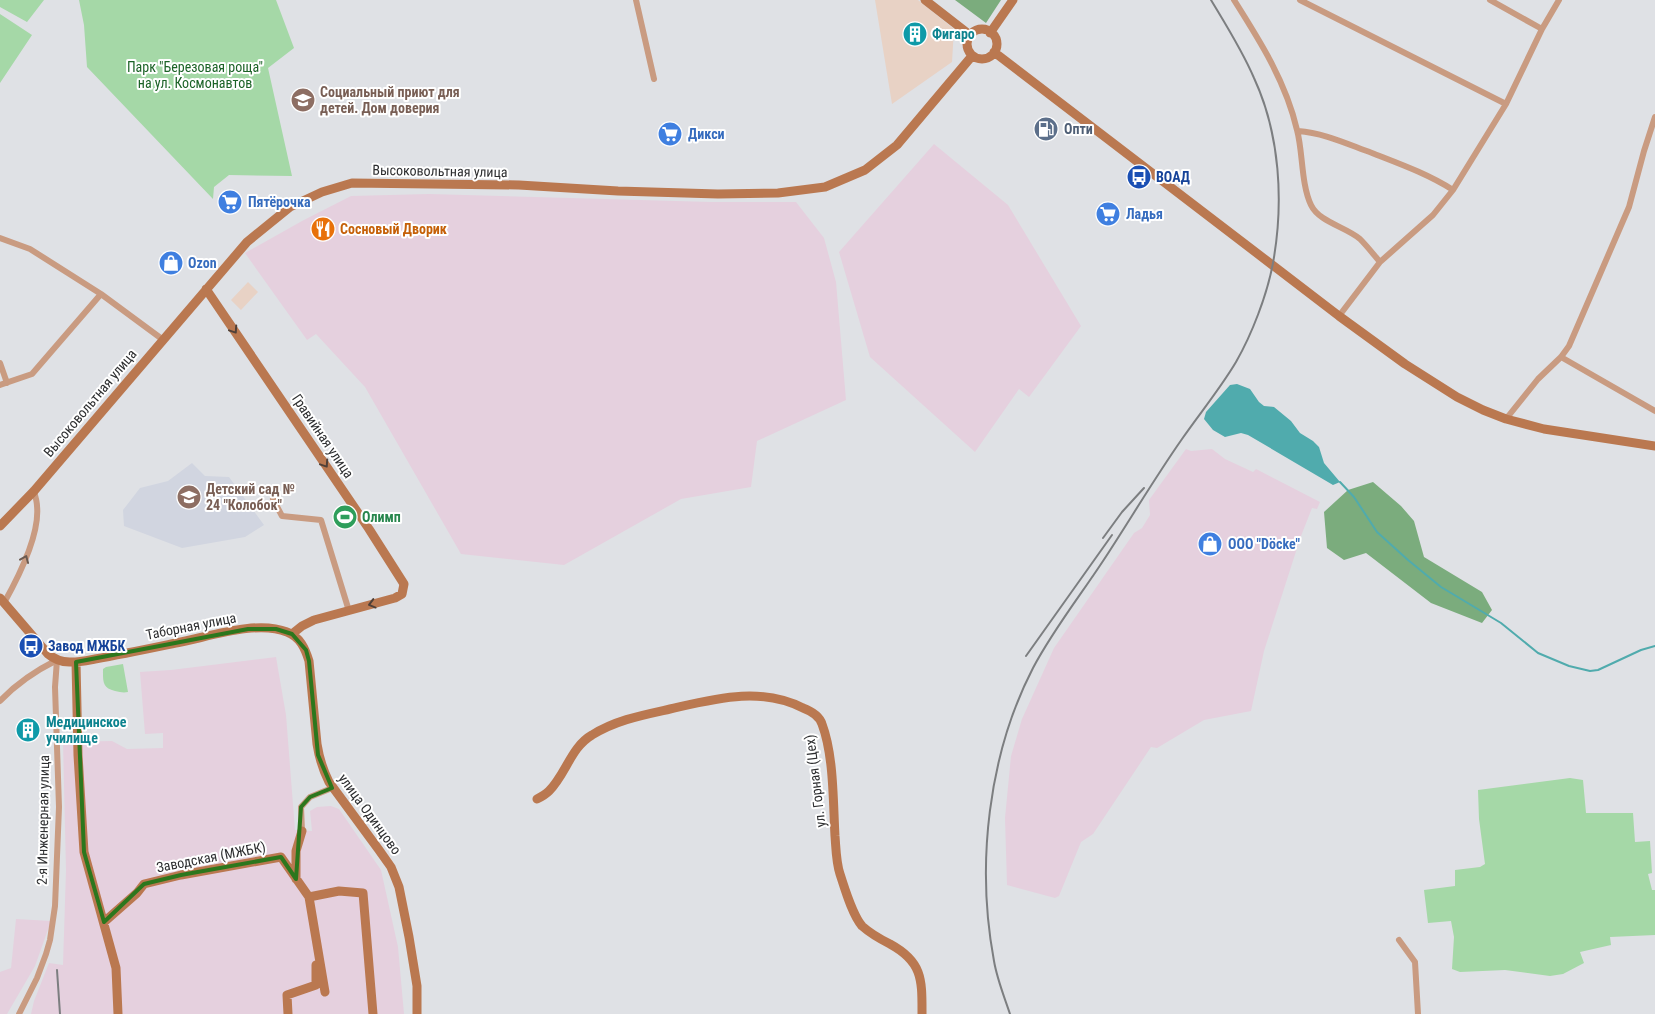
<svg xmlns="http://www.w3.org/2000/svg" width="1655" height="1014" viewBox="0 0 1655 1014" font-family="'Roboto Condensed',sans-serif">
<rect width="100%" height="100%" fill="#dfe1e5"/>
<path fill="#e8d2c5" d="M 875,0 L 918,0 L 954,29 L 952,62 L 892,104 Z
M 248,282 L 258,292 L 241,310 L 231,300 Z"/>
<path fill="#e5d0de" d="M 934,144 L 1008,205 L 1081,326 L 1029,397 L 1019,389 L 975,452 L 870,357 L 839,252 Z
M 429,194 L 711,202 L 796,202 L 824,238 L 836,282 L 846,400 L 757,441 L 751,487 L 681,499 L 564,565 L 461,554 L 365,387 L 316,334 L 307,340 L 245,253 L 302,221 L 351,196 Z
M 1186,449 L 1191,451 L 1212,449 L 1225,459 L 1253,472 L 1256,469 L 1320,502 L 1317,509 L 1312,508 L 1301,536 L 1264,651 L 1251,711 L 1204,720 L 1157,748 L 1151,747 L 1093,834 L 1081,842 L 1059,896 L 1055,898 L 1007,885 L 1005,818 L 1011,756 L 1022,719 L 1054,648 L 1134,533 L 1142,528 L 1150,515 L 1149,500 Z
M 276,657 L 286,715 L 295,830 L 312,831 L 310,811 L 317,807 L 331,806 L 339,809 L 381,870 L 398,947 L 404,1014 L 31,1014 L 34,1001 L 49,963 L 63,965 L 66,870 L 63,742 L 112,741 L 127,749 L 163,748 L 163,733 L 145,734 L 140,672 L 171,670 Z
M 16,919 L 51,921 L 35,966 L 7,1014 L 0,1014 L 0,972 L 11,968 Z"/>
<path fill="#d1d5e0" d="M 192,463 L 205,476 L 229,477 L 264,525 L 245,537 L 182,548 L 124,526 L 123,510 L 140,488 L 168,481 Z"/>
<path fill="#a5d8a7" d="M 0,0 L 44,0 L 27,22 L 0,7 Z
M 79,0 L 276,0 L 294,48 L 268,68 L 292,176 L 229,175 L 214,187 L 213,199 L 87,67 L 84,25 Z
M 0,14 L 32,35 L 0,83 Z
M 123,664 L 128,692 C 123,693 120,692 115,691 C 102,688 103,681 103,669 L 106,667 Z
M 1570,778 L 1583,780 L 1586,813 L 1633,813 L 1635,842 L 1650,841 L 1652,873 L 1648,874 L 1652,890 L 1655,890 L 1655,935 L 1610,937 L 1611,945 L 1580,952 L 1584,963 L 1563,974 L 1550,976 L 1505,970 L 1460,972 L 1452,969 L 1454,937 L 1451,921 L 1428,923 L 1424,890 L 1455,886 L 1455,870 L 1480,867 L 1485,864 L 1479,819 L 1478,790 Z"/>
<path fill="#7bac7d" d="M 955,0 L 1001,0 L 986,23 Z
M 1373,482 L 1401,506 L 1414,521 L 1424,557 L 1482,592 L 1492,610 L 1482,623 L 1431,603 L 1366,553 L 1344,560 L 1327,548 L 1324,512 L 1348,490 Z"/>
<path fill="#50abad" d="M 1237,384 L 1250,389 L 1259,402 L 1264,406 L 1274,407 L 1291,421 L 1300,433 L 1313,441 L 1319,447 L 1324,463 L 1340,482 L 1333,485 L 1248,435 L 1241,433 L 1225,437 L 1213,430 L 1204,419 L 1206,412 L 1230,385 Z"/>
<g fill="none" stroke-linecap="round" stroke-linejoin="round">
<path stroke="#50abad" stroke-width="2" d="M 1340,482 L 1354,497 L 1377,532 L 1408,560 L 1441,587 L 1501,623 L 1538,653 L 1569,666 L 1590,671 L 1598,670 L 1641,650 L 1655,646"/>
<path stroke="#c99b81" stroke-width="6" d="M 636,0 L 654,79
M 1234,0 C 1260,41 1286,82 1297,130 C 1303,152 1301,184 1311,205 C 1319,222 1346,227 1360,239 C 1367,246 1374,255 1380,262
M 1300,0 L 1506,104
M 1490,0 L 1542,29
M 1298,131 C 1324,133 1347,144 1372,153 C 1400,164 1428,174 1453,190
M 0,238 L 30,249 L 101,294 L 162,339
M 1339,316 L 1380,262 L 1433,215 L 1453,190 L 1506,104 L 1542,29 L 1559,0
M 1561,357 L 1655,411
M 0,363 L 7,383
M 0,385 L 32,374 L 101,294
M 1506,419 L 1538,379 L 1561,357 L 1569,346 L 1629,207 L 1644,151 L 1655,117
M 273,499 L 282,516 L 321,520 L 349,611
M 4,603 C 18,578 40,535 37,506 C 37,501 35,496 34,491
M 0,701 C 17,683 35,671 57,660
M 302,831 L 301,807 L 310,797 L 332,788
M 1399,940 L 1415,962 L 1418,1014
M 19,1014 L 37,978 L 46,954 L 50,940 L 55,906 L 59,807 L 55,687 L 57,660"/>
<path stroke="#ba7850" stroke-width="9" d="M 925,0 L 970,35
M967 44a15 15 0 1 1 30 0a15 15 0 1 1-30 0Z
M 990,33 L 1013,0
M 994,52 L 1339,316 L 1405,364 L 1457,397 L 1483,410 L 1506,419 L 1544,429 L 1655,446
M 206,289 L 369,529 L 404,584 L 402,594 L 395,598 L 314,620 L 302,626 L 292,634
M 0,526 L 34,491 L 247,242 L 290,207 L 322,192 L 352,183 L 519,185 L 618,191 L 718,194 L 778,193 L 825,187 L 865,170 L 897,145 L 972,56
M 0,598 L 48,654 C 62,666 79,662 95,659 C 124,654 152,648 181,642 C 211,636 258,620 287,632 C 300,637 305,648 309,661 L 317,744 C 319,757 323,770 329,782 L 379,850 L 391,867 L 399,887 L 409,937 L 417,986 L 417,1014
M 76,662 L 78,755 L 84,852 L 116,968 L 118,1014
M 537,799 C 541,797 546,794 549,791 C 566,774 571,747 592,735 C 616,720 643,715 670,709 C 714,699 760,686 803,708 C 811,711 819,715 822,724 C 834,756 833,802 835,836 C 836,848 836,862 840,874 C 845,889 852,914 862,926 C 871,934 880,939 890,944 C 923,962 922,980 922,1014
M 296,879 L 296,851 L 302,831
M 309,897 L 339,891 L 363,893 L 373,1014
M 104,922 L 137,893 L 144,884 L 181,875 L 281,857 L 309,897 L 325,992
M 288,1014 L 287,995 L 316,985 L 316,965"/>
<path stroke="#7c7e80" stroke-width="2" d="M 1103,538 L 1122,512 L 1144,488
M 1026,656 L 1112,535
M 57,970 L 60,1014
M 1010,1014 C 1004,996 997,979 994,961 C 976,865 988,755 1033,668 C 1053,630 1080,596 1103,561 C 1130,520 1154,479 1182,439 C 1200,413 1220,389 1236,362 C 1252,334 1267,295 1273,263 C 1284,202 1280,134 1254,78 C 1242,50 1226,25 1211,0"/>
</g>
<defs><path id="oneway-chevron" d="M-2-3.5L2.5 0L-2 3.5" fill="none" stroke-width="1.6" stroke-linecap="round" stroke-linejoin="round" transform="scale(1.25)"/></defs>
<g stroke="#504038">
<use href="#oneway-chevron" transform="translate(234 330) rotate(56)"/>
<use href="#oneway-chevron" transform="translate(325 464) rotate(56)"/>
<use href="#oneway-chevron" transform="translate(372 604) rotate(165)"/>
</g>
<use stroke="#6b5a50" href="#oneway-chevron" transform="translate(25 559) rotate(-67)"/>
<path fill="none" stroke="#2c771d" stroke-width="4" stroke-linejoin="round" d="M 248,629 L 276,629 L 292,634 L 306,650 L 309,661 L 318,755 L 332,788 L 310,797 L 301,807 L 296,879 L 281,857 L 181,875 L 144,884 L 104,922 L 84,852 L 76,662 Z"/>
<defs>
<symbol id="building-disc" viewBox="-11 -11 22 22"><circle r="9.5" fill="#0f9aa8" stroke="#fff"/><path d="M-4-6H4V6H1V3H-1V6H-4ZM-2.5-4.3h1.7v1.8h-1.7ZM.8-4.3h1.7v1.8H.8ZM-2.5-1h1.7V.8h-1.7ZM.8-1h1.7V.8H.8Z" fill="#fff"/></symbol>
<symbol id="school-disc" viewBox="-11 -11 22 22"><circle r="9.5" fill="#8d6e63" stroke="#fff"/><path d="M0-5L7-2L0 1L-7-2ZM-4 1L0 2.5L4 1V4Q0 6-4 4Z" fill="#fff"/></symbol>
<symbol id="fuel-disc" viewBox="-11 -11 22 22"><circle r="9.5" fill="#5c6f8a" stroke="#fff"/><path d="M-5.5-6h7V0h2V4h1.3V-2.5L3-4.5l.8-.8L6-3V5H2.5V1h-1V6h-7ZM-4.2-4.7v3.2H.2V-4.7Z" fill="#fff"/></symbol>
<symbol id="supermarket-disc" viewBox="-11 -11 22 22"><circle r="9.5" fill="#3f7fe0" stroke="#fff"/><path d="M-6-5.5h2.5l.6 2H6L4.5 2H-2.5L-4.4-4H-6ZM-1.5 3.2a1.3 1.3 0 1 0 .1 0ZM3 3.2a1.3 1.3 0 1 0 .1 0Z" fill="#fff"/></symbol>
<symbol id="bus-disc" viewBox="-11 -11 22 22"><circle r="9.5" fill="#1a4fb4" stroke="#fff"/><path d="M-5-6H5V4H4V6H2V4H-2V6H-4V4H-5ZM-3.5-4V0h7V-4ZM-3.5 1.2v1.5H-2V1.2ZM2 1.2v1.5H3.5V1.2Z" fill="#fff"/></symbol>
<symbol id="restaurant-disc" viewBox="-11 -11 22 22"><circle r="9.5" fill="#e8710a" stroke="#fff"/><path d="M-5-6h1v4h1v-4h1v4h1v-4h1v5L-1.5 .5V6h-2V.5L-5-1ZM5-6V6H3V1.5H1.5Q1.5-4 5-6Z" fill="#fff"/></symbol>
<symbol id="shop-disc" viewBox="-11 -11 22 22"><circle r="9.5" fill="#3f7fe0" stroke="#fff"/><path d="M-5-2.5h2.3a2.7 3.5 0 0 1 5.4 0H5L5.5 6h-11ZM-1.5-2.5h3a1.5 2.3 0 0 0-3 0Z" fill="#fff"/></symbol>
<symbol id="stadium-disc" viewBox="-11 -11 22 22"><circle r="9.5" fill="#2e9e5b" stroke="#fff"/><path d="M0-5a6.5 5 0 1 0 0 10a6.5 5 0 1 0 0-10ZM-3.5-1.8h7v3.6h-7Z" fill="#fff"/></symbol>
</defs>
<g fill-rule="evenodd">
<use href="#building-disc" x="901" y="20" width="28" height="28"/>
<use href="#school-disc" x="289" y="86" width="28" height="28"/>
<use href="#fuel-disc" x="1032" y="115" width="28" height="28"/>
<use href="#supermarket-disc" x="656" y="120" width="28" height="28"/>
<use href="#bus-disc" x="1125" y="163" width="28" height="28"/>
<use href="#supermarket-disc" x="216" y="188" width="28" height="28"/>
<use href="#supermarket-disc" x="1094" y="200" width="28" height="28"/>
<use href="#restaurant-disc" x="309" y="215" width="28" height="28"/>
<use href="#shop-disc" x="157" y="249" width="28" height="28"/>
<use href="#school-disc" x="175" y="483" width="28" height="28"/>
<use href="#stadium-disc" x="331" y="503" width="28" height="28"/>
<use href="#shop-disc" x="1196" y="530" width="28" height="28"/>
<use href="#bus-disc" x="17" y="632" width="28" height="28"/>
<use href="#building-disc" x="14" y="716" width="28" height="28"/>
</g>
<g text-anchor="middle" stroke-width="4" stroke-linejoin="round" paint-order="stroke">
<g font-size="14" font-weight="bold" fill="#0d838f" stroke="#fff" text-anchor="start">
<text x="932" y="39">Фигаро</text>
<text x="46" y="727">Медицинское<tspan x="46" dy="16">училище</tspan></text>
</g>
<g font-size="14" fill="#1c6327" stroke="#fff">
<text x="195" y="72">Парк "Березовая роща"<tspan x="195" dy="16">на ул. Космонавтов</tspan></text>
</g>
<g font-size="14" font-weight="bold" fill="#785e54" stroke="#fff" text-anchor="start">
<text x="320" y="97">Социальный приют для<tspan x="320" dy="16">детей. Дом доверия</tspan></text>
<text x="206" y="494">Детский сад №<tspan x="206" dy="16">24 "Колобок"</tspan></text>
</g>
<g font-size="14" font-weight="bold" fill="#4e5e75" stroke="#fff" text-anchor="start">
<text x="1064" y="134">Опти</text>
</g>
<g font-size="14" font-weight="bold" fill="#366cbe" stroke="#fff" text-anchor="start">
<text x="688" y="139">Дикси</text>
<text x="248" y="207">Пятёрочка</text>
<text x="1126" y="219">Ладья</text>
<text x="188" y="268">Ozon</text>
<text x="1228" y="549">ООО "Döcke"</text>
</g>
<g font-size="14" fill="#2d2e30" stroke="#fff">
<text transform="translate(440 171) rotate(1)" y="5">Высоковольтная улица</text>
<text transform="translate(90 403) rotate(-50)" y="5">Высоковольтная улица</text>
<text transform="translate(323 436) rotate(56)" y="5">Гравийная улица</text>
<text transform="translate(191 626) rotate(-11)" y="5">Таборная улица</text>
<text transform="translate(815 781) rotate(-97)" y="5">ул. Горная (Цех)</text>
<text transform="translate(370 814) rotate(54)" y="5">улица Одинцово</text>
<text transform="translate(43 820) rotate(-89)" y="5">2-я Инженерная улица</text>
<text transform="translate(211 857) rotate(-11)" y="5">Заводская (МЖБК)</text>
</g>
<g font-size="14" font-weight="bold" fill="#164399" stroke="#fff" text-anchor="start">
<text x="1156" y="182">ВОАД</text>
<text x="48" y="651">Завод МЖБК</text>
</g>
<g font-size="14" font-weight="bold" fill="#c56008" stroke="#fff" text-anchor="start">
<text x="340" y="234">Сосновый Дворик</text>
</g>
<g font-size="14" font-weight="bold" fill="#27864d" stroke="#fff" text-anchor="start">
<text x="362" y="522">Олимп</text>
</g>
</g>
</svg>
